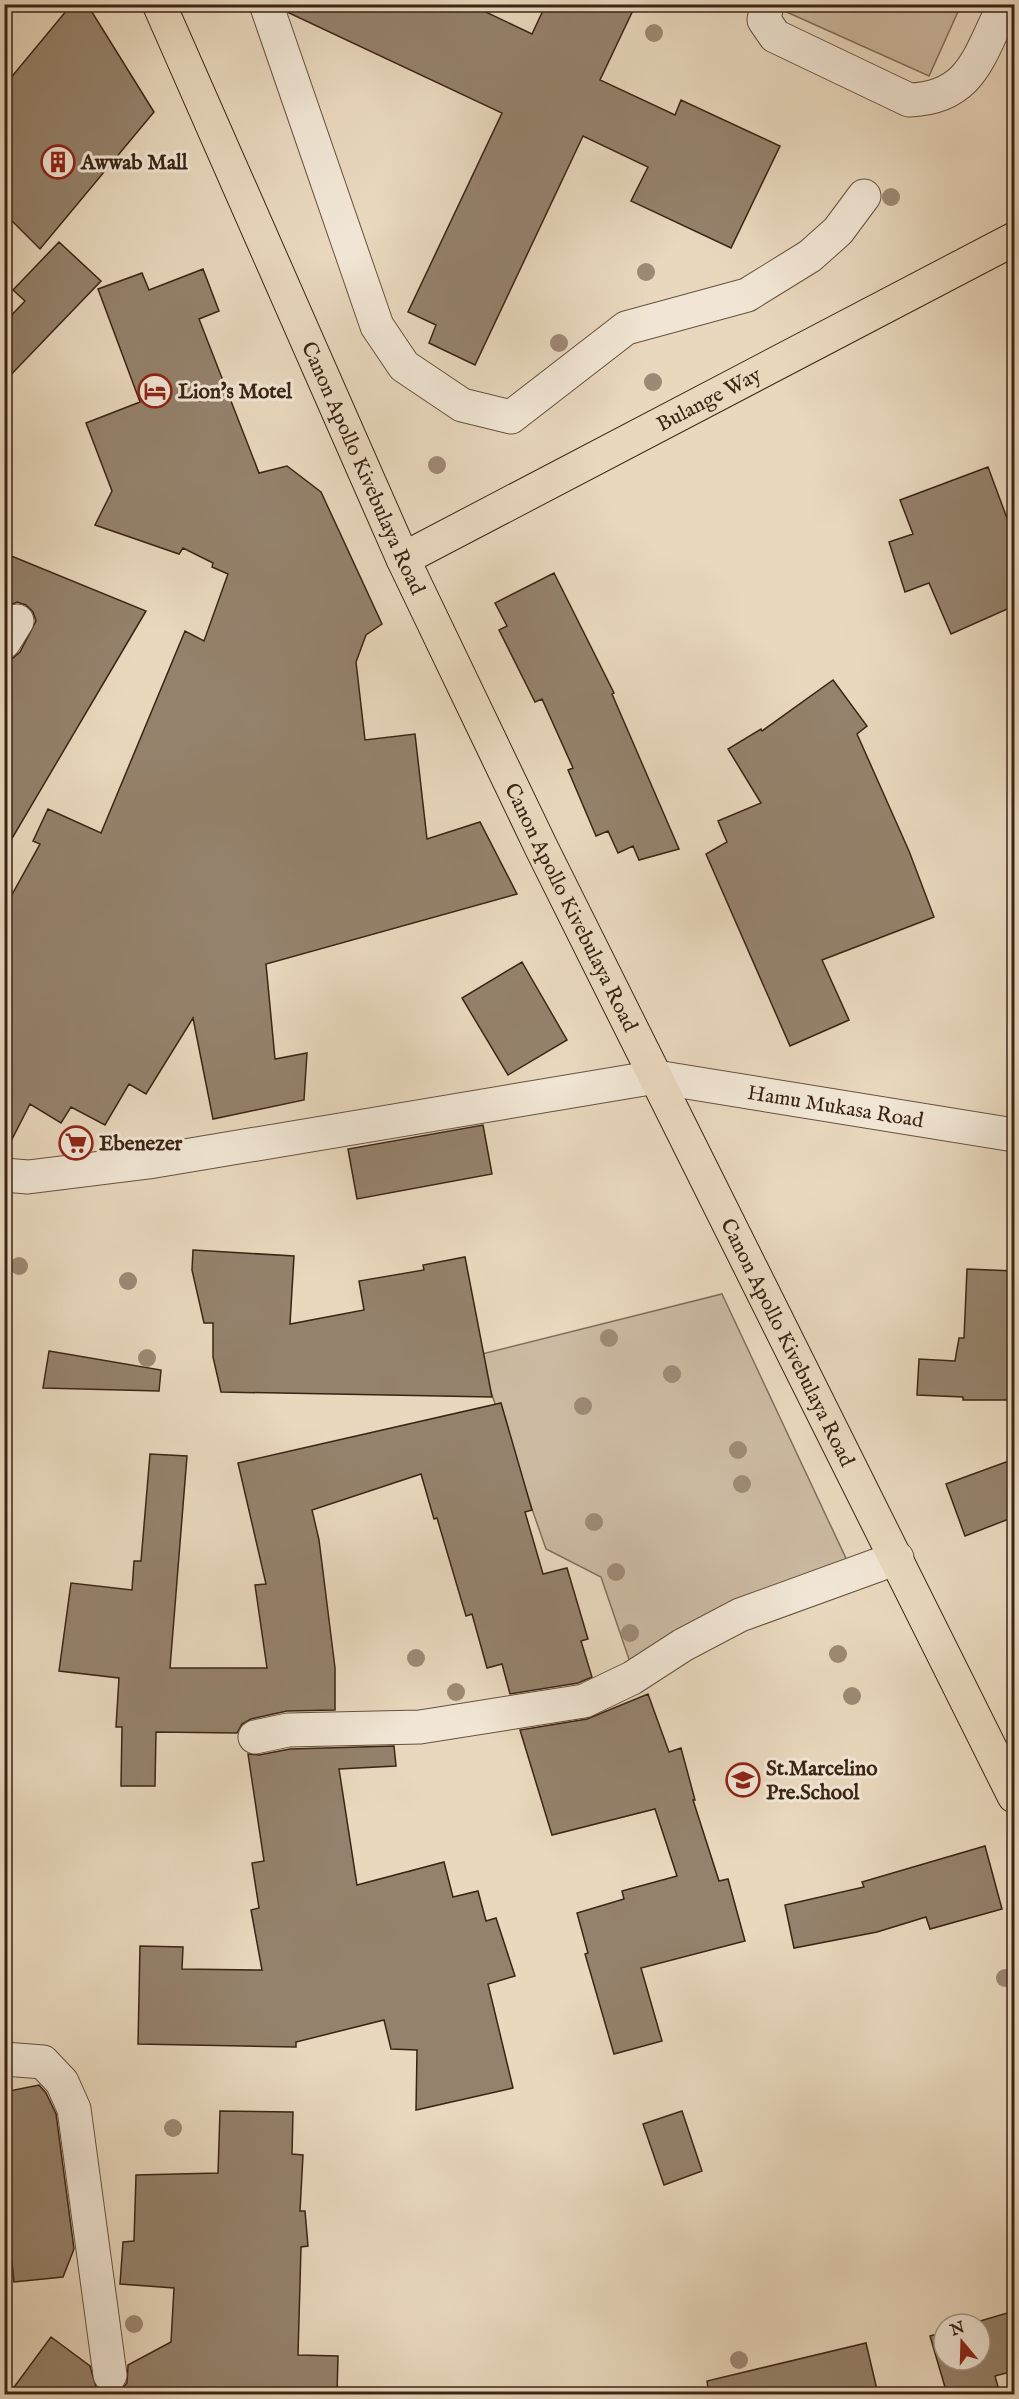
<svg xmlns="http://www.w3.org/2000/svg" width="1019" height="2399" viewBox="0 0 1019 2399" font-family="'IM FELL English',serif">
<rect width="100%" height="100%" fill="#e9d8be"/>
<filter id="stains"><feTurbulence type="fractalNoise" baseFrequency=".00333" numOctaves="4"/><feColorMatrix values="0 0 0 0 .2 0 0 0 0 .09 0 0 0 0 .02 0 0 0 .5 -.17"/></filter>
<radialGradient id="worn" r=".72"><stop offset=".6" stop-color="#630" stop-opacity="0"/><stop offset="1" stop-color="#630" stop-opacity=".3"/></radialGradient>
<path fill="#cbb9a1" stroke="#826e5a" stroke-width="1.5" d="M 782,4 L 961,5 L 929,76 L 780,9 Z
M 722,1294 L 851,1569 L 633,1671 L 601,1577 L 546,1549 L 478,1355 Z"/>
<path fill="#95826c" stroke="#3a2414" stroke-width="1.5" d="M 72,4 L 87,4 L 154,112 L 40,249 L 4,213 L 4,86 Z
M 286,4 L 469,4 L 532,34 L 546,4 L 636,4 L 600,80 L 675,115 L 681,100 L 780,146 L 731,248 L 631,201 L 648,167 L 583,136 L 475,365 L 429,343 L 436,325 L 408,312 L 502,113 L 289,13 Z
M 59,242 L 101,281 L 4,382 L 4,323 L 25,301 L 13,290 Z
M 203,269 L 219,311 L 199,319 L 259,473 L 287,466 L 321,492 L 382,624 L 366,635 L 356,662 L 365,740 L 415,734 L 427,839 L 480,822 L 517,894 L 266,964 L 275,1059 L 307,1053 L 304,1100 L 213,1119 L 193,1018 L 146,1094 L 129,1084 L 105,1125 L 71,1107 L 61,1123 L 30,1104 L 4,1155 L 4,909 L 40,844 L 33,841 L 48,809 L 101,833 L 185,631 L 204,641 L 228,574 L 212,567 L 213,563 L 183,548 L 179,554 L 95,525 L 112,491 L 86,423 L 140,402 L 98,289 L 142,273 L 149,290 Z
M 988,467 L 1014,537 L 1014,606 L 951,634 L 929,583 L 905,592 L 889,542 L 913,534 L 900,500 Z
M 4,553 L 146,611 L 4,852 L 4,661 L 13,658 L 20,652 L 36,621 L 33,612 L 26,605 L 17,602 L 4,608 Z
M 554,573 L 614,693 L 612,694 L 679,849 L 639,860 L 633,846 L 618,853 L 608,831 L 596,836 L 568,770 L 573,768 L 542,699 L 535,702 L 499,630 L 507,626 L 495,603 Z
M 833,680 L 867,726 L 857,734 L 909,851 L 934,917 L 822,960 L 849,1020 L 790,1046 L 706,854 L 727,842 L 718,821 L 761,803 L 728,749 L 761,729 L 762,731 Z
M 522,962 L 567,1040 L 508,1075 L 462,998 Z
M 483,1125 L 492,1174 L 357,1199 L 348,1149 Z
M 193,1250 L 294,1256 L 290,1324 L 364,1310 L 359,1281 L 424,1270 L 423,1265 L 465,1257 L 492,1397 L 221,1392 L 213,1357 L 213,1323 L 204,1323 L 192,1270 Z
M 967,1269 L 1014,1271 L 1014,1400 L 963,1400 L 963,1397 L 917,1395 L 919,1359 L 955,1361 L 959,1338 L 964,1338 Z
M 49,1351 L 161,1370 L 159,1391 L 43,1388 Z
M 501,1403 L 532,1510 L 525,1512 L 543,1574 L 567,1568 L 588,1639 L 581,1641 L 592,1677 L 578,1683 L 510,1694 L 502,1664 L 487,1668 L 472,1614 L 466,1616 L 437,1518 L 434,1519 L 421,1474 L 312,1510 L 319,1540 L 335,1668 L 335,1710 L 287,1711 L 251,1719 L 242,1724 L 237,1733 L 156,1732 L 155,1786 L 121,1786 L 122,1727 L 116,1727 L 119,1678 L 59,1671 L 71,1583 L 132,1590 L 134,1561 L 141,1561 L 150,1454 L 187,1456 L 170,1668 L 267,1668 L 255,1585 L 266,1584 L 238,1463 Z
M 1014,1459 L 1014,1517 L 965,1536 L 946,1484 Z
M 648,1694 L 669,1752 L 681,1748 L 695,1800 L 693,1800 L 719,1881 L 728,1879 L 745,1941 L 641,1968 L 662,2041 L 614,2054 L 585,1954 L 588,1953 L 577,1913 L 624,1899 L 622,1891 L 677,1876 L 655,1809 L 552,1835 L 520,1730 L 587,1719 Z
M 394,1746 L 396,1766 L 339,1769 L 357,1885 L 444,1862 L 453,1897 L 478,1891 L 486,1921 L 496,1918 L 515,1976 L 488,1984 L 513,2088 L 416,2110 L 417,2050 L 391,2049 L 384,2020 L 296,2042 L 296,2047 L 138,2044 L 140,1946 L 183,1947 L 182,1969 L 262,1970 L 251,1910 L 259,1908 L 252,1863 L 264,1861 L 248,1754 L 259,1755 L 290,1749 Z
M 985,1846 L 1002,1909 L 930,1929 L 926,1917 L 877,1932 L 794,1948 L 785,1905 L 864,1887 L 862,1882 Z
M 39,2085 L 46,2093 L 56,2114 L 74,2249 L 63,2277 L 14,2282 L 4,2191 L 4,2092 Z
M 220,2111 L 293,2112 L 292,2154 L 303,2155 L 300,2211 L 305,2211 L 308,2246 L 301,2247 L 298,2355 L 338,2356 L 337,2394 L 9,2394 L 51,2337 L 90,2366 L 96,2387 L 103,2392 L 112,2394 L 121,2390 L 127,2383 L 128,2365 L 171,2342 L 174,2288 L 120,2284 L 123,2242 L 134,2241 L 136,2175 L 218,2173 Z
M 682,2111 L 702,2171 L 664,2185 L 643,2124 Z
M 1014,2311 L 1014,2371 L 995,2376 L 1000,2394 L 947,2394 L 930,2336 L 944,2332 L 944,2360 L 980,2360 L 980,2324 L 970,2324 Z
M 866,2343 L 878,2394 L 709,2394 L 707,2381 Z"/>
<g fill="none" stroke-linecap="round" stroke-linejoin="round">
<defs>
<g id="minor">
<path d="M 266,4 L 377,326 L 404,366 L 462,405 L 511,417 L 626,328 L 747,295 L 810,256 L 838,231 L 864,196"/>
<path d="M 767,4 L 764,20 L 775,36 L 909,100 C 973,98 979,54 1005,4"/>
<path d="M 4,642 L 17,621"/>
<path id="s1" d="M 4,1175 L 28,1177 L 149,1162 L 656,1077 L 1014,1135"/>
<path d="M 255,1737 L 288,1730 L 420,1727 L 584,1701 L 632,1678 L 683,1645 L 740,1615 L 897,1558"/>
<path d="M 4,2059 L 43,2062 L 62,2082 L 74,2109 L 110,2375"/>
</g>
<g id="major">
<path id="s2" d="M 159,4 L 403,559 L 541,847 L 1014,1796"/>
<path id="s3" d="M 403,559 L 1014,239"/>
</g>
</defs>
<use href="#minor" stroke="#66513e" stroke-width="35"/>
<use href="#major" stroke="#3a2414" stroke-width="35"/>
<use href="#minor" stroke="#f1e6d5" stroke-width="33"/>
<use href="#major" stroke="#e9d8be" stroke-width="33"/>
</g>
<g fill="#9d8974">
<circle cx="654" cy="33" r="9"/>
<circle cx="891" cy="197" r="9"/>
<circle cx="646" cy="272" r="9"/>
<circle cx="559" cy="343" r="9"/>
<circle cx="653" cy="382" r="9"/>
<circle cx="437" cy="465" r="9"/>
<circle cx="19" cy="1266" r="9"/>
<circle cx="128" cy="1281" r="9"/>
<circle cx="609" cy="1338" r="9"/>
<circle cx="147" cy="1358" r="9"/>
<circle cx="672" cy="1374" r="9"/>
<circle cx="583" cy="1406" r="9"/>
<circle cx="738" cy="1450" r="9"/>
<circle cx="742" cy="1484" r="9"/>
<circle cx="594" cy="1522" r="9"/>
<circle cx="616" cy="1572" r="9"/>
<circle cx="630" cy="1633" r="9"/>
<circle cx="838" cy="1654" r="9"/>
<circle cx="416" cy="1658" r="9"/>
<circle cx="456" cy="1692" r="9"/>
<circle cx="852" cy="1696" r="9"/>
<circle cx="1005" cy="1978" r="9"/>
<circle cx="173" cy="2128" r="9"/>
<circle cx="134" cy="2324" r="9"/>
<circle cx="739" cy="2360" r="9"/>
</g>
<defs>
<symbol id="building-ring" viewBox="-11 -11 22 22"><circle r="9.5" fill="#f1e6d5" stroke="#8f2418" stroke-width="1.5"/><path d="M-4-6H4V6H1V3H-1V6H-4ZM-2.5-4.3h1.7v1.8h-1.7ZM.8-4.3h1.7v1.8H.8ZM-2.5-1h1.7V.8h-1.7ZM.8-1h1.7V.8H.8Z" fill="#8f2418"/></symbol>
<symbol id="hotel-ring" viewBox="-11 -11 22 22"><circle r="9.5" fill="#f1e6d5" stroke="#8f2418" stroke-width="1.5"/><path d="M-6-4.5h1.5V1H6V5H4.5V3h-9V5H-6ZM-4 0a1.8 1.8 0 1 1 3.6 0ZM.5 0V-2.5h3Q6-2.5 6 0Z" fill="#8f2418"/></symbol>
<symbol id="supermarket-ring" viewBox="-11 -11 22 22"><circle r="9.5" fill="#f1e6d5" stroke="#8f2418" stroke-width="1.5"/><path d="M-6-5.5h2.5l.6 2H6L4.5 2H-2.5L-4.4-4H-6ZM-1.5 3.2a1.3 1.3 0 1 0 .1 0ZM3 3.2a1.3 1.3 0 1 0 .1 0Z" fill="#8f2418"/></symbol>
<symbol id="school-ring" viewBox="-11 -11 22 22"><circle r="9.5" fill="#f1e6d5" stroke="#8f2418" stroke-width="1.5"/><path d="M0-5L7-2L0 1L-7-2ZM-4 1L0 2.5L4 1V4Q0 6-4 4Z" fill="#8f2418"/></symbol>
</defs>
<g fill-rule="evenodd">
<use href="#building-ring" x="39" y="143" width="38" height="38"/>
<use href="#hotel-ring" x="136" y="372" width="38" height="38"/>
<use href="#supermarket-ring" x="57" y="1124" width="38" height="38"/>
<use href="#school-ring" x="724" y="1761" width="38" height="38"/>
</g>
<g text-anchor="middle" stroke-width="6" stroke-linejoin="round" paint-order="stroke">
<g font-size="21" font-weight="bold" fill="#3a2414" stroke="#f1e6d5" text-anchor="start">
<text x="81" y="169">Awwab Mall</text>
<text x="178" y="398">Lion's Motel</text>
<text x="99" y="1150">Ebenezer</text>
<text x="766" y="1775">St.Marcelino<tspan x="766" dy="24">Pre.School</tspan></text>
</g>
<g font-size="21" fill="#3a2414" stroke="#f1e6d5">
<text dy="7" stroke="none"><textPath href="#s3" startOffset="345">Bulange Way</textPath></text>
<text dy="7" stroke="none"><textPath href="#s2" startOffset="507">Canon Apollo Kivebulaya Road</textPath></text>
<text dy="7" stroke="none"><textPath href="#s2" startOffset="993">Canon Apollo Kivebulaya Road</textPath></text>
<text dy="7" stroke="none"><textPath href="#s1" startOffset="842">Hamu Mukasa Road</textPath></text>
<text dy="7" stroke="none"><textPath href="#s2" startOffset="1479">Canon Apollo Kivebulaya Road</textPath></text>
</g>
</g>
<rect width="1019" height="2399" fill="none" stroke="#e9d8be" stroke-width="24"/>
<rect x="6" y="6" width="1007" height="2387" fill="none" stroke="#3a2414" stroke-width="3"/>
<rect x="12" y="12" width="995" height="2375" fill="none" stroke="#3a2414" stroke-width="1.5"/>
<g transform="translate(962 2342) rotate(341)"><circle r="28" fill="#f1e6d5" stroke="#a89888" stroke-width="1.5"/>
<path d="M0-4.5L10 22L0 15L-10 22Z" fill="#8f2418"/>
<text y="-9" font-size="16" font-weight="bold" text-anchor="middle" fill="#3a2414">N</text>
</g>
<rect width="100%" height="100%" filter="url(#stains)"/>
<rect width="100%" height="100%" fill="url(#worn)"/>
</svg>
